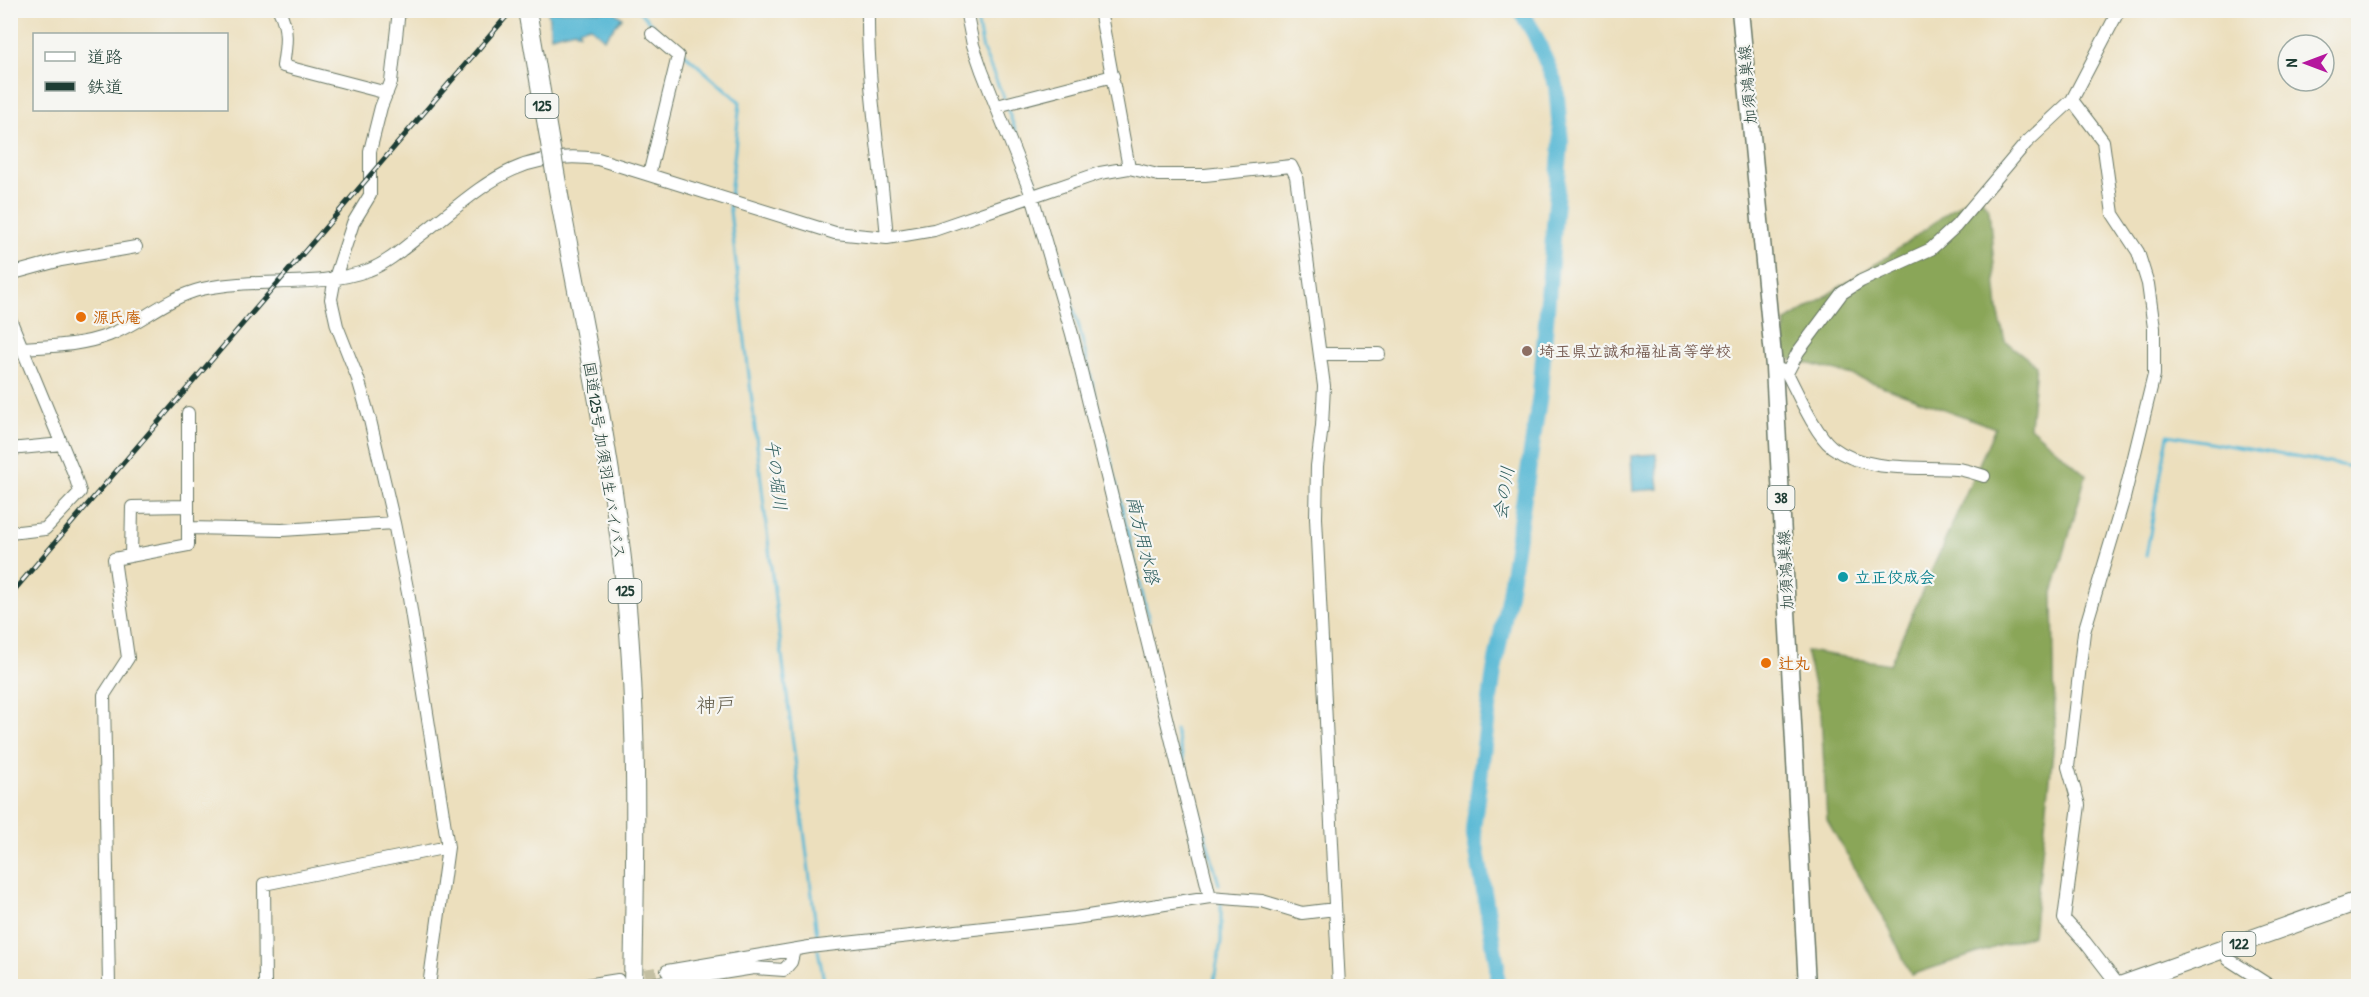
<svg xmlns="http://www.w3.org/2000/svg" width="2369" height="997" viewBox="0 0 2369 997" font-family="'Patrick Hand','Klee One',sans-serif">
<rect width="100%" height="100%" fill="#f6f6f2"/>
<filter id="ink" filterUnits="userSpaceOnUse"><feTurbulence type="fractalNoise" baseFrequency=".0167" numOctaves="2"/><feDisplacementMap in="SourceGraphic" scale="12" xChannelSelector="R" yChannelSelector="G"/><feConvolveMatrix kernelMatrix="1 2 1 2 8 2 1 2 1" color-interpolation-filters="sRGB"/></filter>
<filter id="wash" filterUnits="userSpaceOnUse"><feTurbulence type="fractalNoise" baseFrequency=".008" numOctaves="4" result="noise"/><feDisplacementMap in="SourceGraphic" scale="24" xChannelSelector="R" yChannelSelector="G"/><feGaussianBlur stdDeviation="1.35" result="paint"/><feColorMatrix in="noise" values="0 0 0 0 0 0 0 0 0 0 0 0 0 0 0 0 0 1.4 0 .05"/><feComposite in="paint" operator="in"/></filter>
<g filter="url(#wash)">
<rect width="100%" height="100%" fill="#ecdfbd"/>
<path fill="#8aa659" stroke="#547246" stroke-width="1.5" d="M 1976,192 L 1989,209 L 1998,310 L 2005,341 L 2036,365 L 2030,427 L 2086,475 L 2053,593 L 2055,733 L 2033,935 L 1911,975 L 1888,926 L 1827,820 L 1821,715 L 1806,651 L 1890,664 L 1995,428 L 1852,375 L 1783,357 L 1785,322 L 1887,257 Z"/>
<path fill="#55b7d4" stroke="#3a7a84" stroke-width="1.5" d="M 548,11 L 614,11 L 622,18 L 604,39 L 590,26 L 579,29 L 580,33 L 577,33 L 575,30 L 551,36 Z
M 1656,454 L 1659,489 L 1633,491 L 1631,456 Z"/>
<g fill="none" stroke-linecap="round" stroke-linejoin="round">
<path stroke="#55b7d4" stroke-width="3" d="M 638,10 L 668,40
M 975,10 L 983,50 L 1004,98
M 680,50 L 740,102 L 730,196
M 1007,108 L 1037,187
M 729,202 L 772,575 L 818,943
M 1041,202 L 1079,327 L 1149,621
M 2146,556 L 2168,435 L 2358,468
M 1175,730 L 1219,884
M 818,950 L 825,986
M 1213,986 L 1221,942 L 1221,902"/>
<path stroke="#55b7d4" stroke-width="16" d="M 1497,986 L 1497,965 L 1473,829 L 1494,671 L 1509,594 L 1540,394 L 1561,142 L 1556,85 L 1534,33 L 1520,10"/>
</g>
</g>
<g filter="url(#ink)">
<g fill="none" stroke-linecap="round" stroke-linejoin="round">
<path stroke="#c3bfa2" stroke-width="12" stroke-dasharray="12 6" stroke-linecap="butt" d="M 627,978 L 667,971"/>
<defs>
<path id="minor" d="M 279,10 C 289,29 286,46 283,66 L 387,93
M 399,10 L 391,82 L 381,107 L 370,151 L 370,195 L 353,223 L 335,278 L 331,299 L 337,326 L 358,379 L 370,420 L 394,523 L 409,598 L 448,847 L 429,986
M 868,10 C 867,87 881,162 887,238
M 966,10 L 973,45 L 982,71 L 1032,196 L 1072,334 L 1210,897
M 1100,10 L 1129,168
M 2072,100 L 2103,141 L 2113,214 L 2138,252 L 2148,284 L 2154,328 L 2154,375 L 2124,498 L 2084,632 L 2068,767 L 2079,805 L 2064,919 L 2085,942 L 2119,986
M 997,106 L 1113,76
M 649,175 L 678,56 L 652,34
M 10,274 L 61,260 L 136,247
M 10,319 L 75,476 L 80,492 L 45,529 L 10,533
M 10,349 C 43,346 78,347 109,335 C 143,322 165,298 202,289 C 257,277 316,289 369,270 C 387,263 403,249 418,237 C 480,190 514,148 598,159 L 835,233 L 887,238 L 934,230 L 1100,173 L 1129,168 L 1158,175 L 1205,175 L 1291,166 L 1296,176 L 1324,386 L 1322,426 L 1317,466 L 1316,518 L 1339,986
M 1321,354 L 1379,354
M 1781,370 L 1787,373 C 1797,392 1816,435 1832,447 C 1866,473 1917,466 1957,469 C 1966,470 1975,473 1984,476
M 1787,373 L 1798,352 L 1842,293 L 1861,281 L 1931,249 L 1956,226 L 2026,143 L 2072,100 L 2119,10
M 10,449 L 62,444
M 188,528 L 188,413
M 131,556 L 132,507 L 188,506
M 2228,959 L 2270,986
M 667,971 L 809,947 L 1075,918 L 1210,897 L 1262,901 L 1302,913 L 1335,909
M 109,986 L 104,695 L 128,658 L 114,559 L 188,545 L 188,528 L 282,530 L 394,523
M 265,986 L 264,884 L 448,847
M 580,986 L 618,980
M 639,986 L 754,968 L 784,970 L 791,962 L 794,950"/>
<path id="major" d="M 1740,10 L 1774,367 L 1807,986"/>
<path id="highway" d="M 560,201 C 582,320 608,439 622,559 C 639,701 636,845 633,986
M 2120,986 L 2358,901"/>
</defs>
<use href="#minor" stroke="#677664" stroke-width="14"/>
<use href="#major" stroke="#677664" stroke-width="19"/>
<use href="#highway" stroke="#677664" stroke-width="20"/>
<use href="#minor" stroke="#fff" stroke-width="12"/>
<use href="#major" stroke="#fff" stroke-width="16"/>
<use href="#highway" stroke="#fff" stroke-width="18"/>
<defs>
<path id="rail" d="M 10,595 L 512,10"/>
</defs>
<use href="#rail" stroke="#1f3d34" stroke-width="5"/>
<use href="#rail" stroke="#f6f6f2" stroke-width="3" stroke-dasharray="9" stroke-linecap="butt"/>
<defs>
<path id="highway-bridge" d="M 527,10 L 560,201"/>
</defs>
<use href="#highway-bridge" stroke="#677664" stroke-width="20" stroke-linecap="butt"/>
<use href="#highway-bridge" stroke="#fff" stroke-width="18"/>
</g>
</g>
<g fill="#e8710a" stroke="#f6f6f2" stroke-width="2">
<circle cx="81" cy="317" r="6"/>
<circle cx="1766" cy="663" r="6"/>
</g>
<circle fill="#8d6e63" stroke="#f6f6f2" stroke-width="2" cx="1527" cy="351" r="6"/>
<circle fill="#0f9aa8" stroke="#f6f6f2" stroke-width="2" cx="1843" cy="577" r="6"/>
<g text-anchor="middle" stroke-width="4.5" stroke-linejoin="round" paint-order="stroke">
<g fill="#f6f6f2" stroke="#60746d" stroke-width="1.5">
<rect x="525.5" y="94" width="33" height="24" rx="4.5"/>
<rect x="1767.5" y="486" width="27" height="24" rx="4.5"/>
<rect x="608.5" y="579" width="33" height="24" rx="4.5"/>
<rect x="2222.5" y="932" width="33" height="24" rx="4.5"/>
</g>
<g font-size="15" font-weight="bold" fill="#1f3d34">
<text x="542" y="111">125</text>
<text x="1781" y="503">38</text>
<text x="625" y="596">125</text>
<text x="2239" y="949">122</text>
</g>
<g font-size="16" fill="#1f3d34" stroke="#f6f6f2">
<text transform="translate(1747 85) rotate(-95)" y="6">加須鴻巣線</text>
<text transform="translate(605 460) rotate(81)" y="6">国道125号 加須羽生バイパス</text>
<text transform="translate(1785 570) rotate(-93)" y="6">加須鴻巣線</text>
</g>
<g font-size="16" font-weight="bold" fill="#c56008" stroke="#f6f6f2" text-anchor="start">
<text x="93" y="323">源氏庵</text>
<text x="1778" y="669">辻丸</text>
</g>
<g font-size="16" font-weight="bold" fill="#785e54" stroke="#f6f6f2" text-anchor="start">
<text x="1539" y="357">埼玉県立誠和福祉高等学校</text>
</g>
<g font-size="16" font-weight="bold" fill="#0d838f" stroke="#f6f6f2" text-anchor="start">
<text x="1855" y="583">立正佼成会</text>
</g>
<g font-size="18" font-style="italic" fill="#2c5c5c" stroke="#f6f6f2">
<text transform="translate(776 475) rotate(83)" y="6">午の堀川</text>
<text transform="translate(1504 493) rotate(-81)" y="6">会の川</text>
<text transform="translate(1143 540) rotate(77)" y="6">南方用水路</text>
</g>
<g font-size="20" fill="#655f4d" stroke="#f6f6f2">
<text x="716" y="712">神戸</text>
</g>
</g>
<rect width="2369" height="997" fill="none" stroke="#f6f6f2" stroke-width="36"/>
<rect x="33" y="33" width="195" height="78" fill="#f6f6f2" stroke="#a0aca6" stroke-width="1.5"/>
<rect x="45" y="52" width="30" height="9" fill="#ffffff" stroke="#a0aca6" stroke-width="1.5"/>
<text x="87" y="63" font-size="18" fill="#1f3d34">道路</text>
<rect x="45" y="82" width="30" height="9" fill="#1f3d34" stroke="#a0aca6" stroke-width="1.5"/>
<text x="87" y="93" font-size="18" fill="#1f3d34">鉄道</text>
<g transform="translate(2306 63) rotate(270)"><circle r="28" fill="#f6f6f2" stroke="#a0aca6" stroke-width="1.5"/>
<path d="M0-4.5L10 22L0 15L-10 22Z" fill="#b5179e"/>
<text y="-9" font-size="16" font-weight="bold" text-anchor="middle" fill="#1f3d34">N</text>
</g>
</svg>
